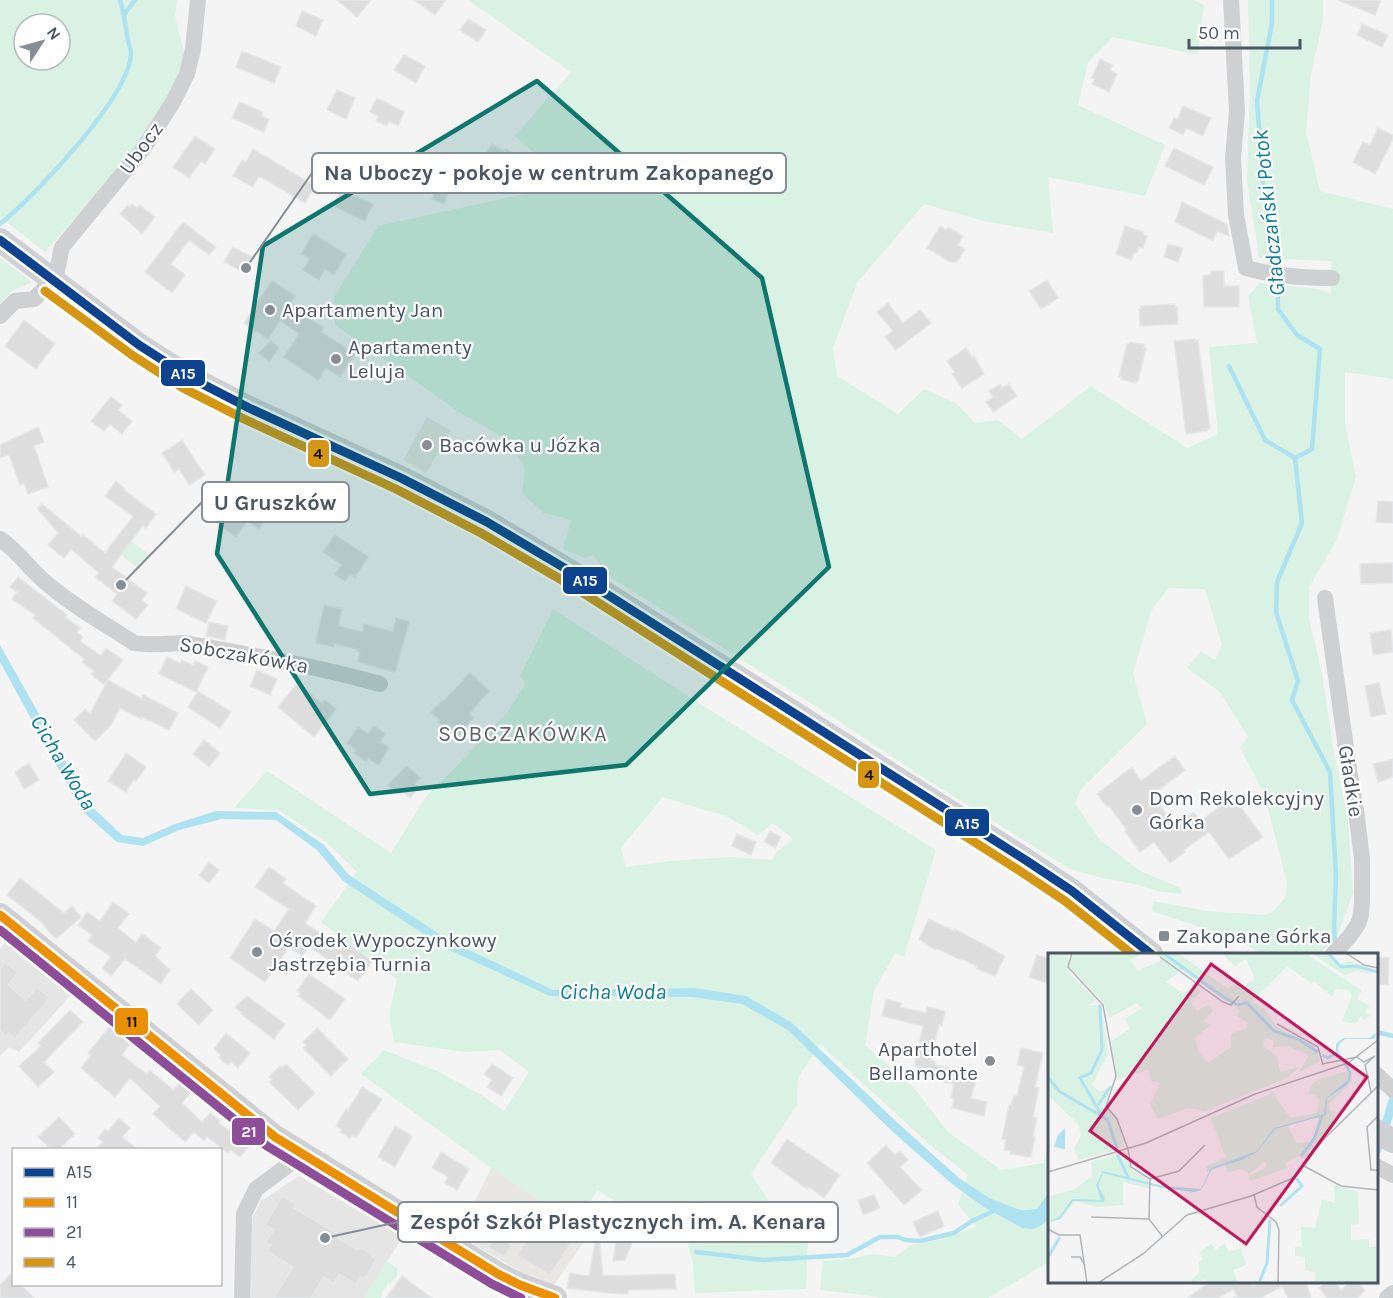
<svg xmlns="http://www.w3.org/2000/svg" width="1393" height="1298" viewBox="0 0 1393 1298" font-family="Karla,sans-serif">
<rect width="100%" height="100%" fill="#f4f4f4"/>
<path fill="#e8e7e3" d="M 427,417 L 451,430 L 426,473 L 403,460 Z
M 491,1168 L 590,1233 L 554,1285 L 523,1273 L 458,1235 Z"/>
<path fill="#e6e5e6" d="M 8,938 L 74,992 L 19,1052 L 9,1047 L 0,1056 L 0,949 Z
M 299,1176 L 398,1234 L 405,1233 L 364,1298 L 250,1298 L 249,1224 L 261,1201 Z"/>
<path fill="#d9f2e3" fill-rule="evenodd" d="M 0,0 L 177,0 L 175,15 L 185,57 L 178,101 L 45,252 L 0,217 ZM 24,24 L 60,24 L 60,60 L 24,60 Z
M 468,0 L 1194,0 L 1204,5 L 1198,55 L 1113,37 L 1088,62 L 1078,105 L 1165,145 L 1145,196 L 1048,177 L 1053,233 L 988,222 L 924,204 L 857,283 L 833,348 L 837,376 L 898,414 L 924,389 L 956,403 L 975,423 L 998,420 L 1022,439 L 1091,386 L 1187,448 L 1218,434 L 1209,347 L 1257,343 L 1248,296 L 1260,283 L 1319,289 L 1331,294 L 1331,261 L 1259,258 L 1247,180 L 1250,90 L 1248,0 L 1323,0 L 1323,20 L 1311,75 L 1306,132 L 1320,191 L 1393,209 L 1393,379 L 1345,372 L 1345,423 L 1356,477 L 1337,539 L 1309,587 L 1309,619 L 1322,674 L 1334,753 L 1348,820 L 1353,893 L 1337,937 L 1319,954 L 1262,954 L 1236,939 L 1152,911 L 1153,901 L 1207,911 L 1266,915 L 1274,911 L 1285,898 L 1287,882 L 1264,794 L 1240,747 L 1248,737 L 1220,692 L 1187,668 L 1201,651 L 1215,660 L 1222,645 L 1205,589 L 1168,588 L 1151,611 L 1133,673 L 1147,724 L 1080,790 L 1075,803 L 1099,839 L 1140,871 L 1181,888 L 1182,894 L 1161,892 L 1135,884 L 1102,878 L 1070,869 L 921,776 L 825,712 L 610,577 L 593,555 L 584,558 L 563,549 L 571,520 L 543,513 L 522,493 L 525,470 L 508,440 L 459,412 L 335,325 L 334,297 L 378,226 L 537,191 L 545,163 L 515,136 L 571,72 Z
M 0,258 L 32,282 L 11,292 L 0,305 Z
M 131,541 L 150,555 L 139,569 L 121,555 Z
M 553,609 L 705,707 L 936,850 L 904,957 L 895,953 L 874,991 L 865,1045 L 914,1088 L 948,1132 L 1001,1170 L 1044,1163 L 1049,1137 L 1049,1264 L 1047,1263 L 988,1298 L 884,1298 L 865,1295 L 820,1290 L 823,1261 L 849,1259 L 873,1254 L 895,1257 L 910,1246 L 939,1240 L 976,1227 L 958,1204 L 968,1175 L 929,1144 L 820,1044 L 798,1078 L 797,1105 L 751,1174 L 770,1203 L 797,1233 L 808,1238 L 806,1289 L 695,1293 L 693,1263 L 686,1237 L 643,1230 L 641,1217 L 597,1190 L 577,1225 L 491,1168 L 361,1074 L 384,1050 L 437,1071 L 480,1094 L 504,1111 L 529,1072 L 499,1050 L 465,1052 L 394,1042 L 389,1015 L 397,979 L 321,922 L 357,872 L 326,842 L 279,810 L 234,808 L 267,771 L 391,853 L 427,795 L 449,774 L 507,713 L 526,683 L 520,676 ZM 663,797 L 728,817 L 758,835 L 773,823 L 793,839 L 777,851 L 772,860 L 729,857 L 671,861 L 626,867 L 621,848 Z
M 387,1261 L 397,1268 L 397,1276 L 390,1284 L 388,1283 L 385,1289 L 381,1292 L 382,1296 L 381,1298 L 364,1298 Z"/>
<path fill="#aee2f0" d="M 0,645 L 91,806 L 122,835 L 143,838 L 175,824 L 216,811 L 276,812 L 324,845 L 349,875 L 450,941 L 553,990 L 694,988 L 746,996 L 791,1022 L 900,1125 L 959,1178 L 989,1198 L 1020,1210 L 1028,1210 L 1037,1209 L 1049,1192 L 1049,1218 L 1042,1225 L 1033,1229 L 1022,1228 L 984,1207 L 952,1184 L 894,1133 L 788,1030 L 742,1004 L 692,997 L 550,996 L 445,948 L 343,881 L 317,850 L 276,820 L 222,819 L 179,830 L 143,846 L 117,842 L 81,810 L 0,662 Z
M 1393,1086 L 1393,1116 L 1383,1148 L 1377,1158 L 1377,1137 Z"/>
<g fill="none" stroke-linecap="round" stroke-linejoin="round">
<path stroke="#aee2f0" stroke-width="4.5" d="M 1272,0 L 1272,23 L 1257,101 L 1264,195 L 1278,264 L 1278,270
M 124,15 L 135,0
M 0,224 C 34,197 129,97 131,54 C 131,50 129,45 128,41 C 126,27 124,13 120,0
M 1278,279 L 1278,309 L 1297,335 L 1320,349 L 1312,449 L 1295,458 L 1302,523 L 1277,582 L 1276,612 L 1298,681 L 1292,700 L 1330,772 L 1336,876 L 1334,926 L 1335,943
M 1229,366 L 1265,440 L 1295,458
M 1376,1032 L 1393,1036
M 696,1252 L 763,1260 L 847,1255 L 880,1237 L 898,1237 L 905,1240 L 920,1241 L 954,1233 L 972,1221 L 996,1210"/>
</g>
<path fill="#ddddde" stroke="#e5e6e7" stroke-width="1.5" d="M 337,0 L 371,0 L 357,17 Z
M 414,0 L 446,0 L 435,15 Z
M 1338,0 L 1381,0 L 1375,15 Z
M 302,11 L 323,20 L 316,36 L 296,26 Z
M 468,19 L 486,30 L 478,42 L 460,30 Z
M 1362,24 L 1388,35 L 1382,47 L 1357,35 Z
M 242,51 L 281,67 L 274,83 L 236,67 Z
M 404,55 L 425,66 L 416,83 L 394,70 Z
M 1100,59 L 1113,65 L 1110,70 L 1117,74 L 1109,92 L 1092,84 L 1095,79 L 1092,78 Z
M 337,90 L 355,98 L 346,119 L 327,110 Z
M 377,98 L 404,112 L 398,126 L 389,121 L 387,126 L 376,121 L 378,116 L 370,112 Z
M 239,102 L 263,112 L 261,116 L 269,119 L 264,132 L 232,118 Z
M 1183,106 L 1211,118 L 1203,136 L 1186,128 L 1183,135 L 1169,128 L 1174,118 L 1177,120 Z
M 1378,128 L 1393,135 L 1393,139 L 1375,174 L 1353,162 L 1363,142 L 1370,145 Z
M 195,136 L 215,149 L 205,164 L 201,161 L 189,178 L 173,167 Z
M 492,144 L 504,151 L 506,149 L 515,154 L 514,157 L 521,161 L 512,176 L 496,166 L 491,174 L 481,168 L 488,157 L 485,155 Z
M 1174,148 L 1213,167 L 1204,185 L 1165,166 Z
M 253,149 L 315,186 L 305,203 L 259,176 L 253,187 L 233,176 L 242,160 L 246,162 Z
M 426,168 L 453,179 L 444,204 L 432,199 L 434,194 L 418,188 Z
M 341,190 L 373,204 L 365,221 L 334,206 Z
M 1182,202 L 1227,224 L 1229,236 L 1217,231 L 1213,241 L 1175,222 Z
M 132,204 L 137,208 L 140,205 L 155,217 L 142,234 L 120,214 L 128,205 L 129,207 Z
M 183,222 L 216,247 L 209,255 L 189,240 L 171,264 L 185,275 L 172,293 L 145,272 Z
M 940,226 L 946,230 L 948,227 L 963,236 L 958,245 L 965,249 L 957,262 L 950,262 L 927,248 Z
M 1125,226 L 1144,232 L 1143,234 L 1147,236 L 1143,248 L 1139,247 L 1137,253 L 1134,252 L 1131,260 L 1116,254 Z
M 313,234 L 346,254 L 334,275 L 325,269 L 319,280 L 303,270 L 310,259 L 301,254 Z
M 1168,244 L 1183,248 L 1178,262 L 1164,257 Z
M 233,247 L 252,257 L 243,272 L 224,262 Z
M 1211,271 L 1224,271 L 1224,286 L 1239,286 L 1239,307 L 1204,307 L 1203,275 L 1210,275 Z
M 1047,280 L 1058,298 L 1041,309 L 1029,291 Z
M 272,281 L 295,296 L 289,305 L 324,328 L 321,332 L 355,354 L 340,377 L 326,368 L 318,380 L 284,357 L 299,334 L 280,320 L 268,339 L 244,323 Z
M 888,303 L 903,323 L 920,310 L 931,323 L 896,350 L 885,337 L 893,331 L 877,312 Z
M 1175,304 L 1175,307 L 1177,307 L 1178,324 L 1140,326 L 1139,309 L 1141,309 L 1141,306 Z
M 24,320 L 55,344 L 36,369 L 5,346 Z
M 1195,339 L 1195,341 L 1198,340 L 1210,429 L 1207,429 L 1207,431 L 1186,434 L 1174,341 Z
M 271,341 L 279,348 L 269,362 L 259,353 Z
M 1130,342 L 1145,345 L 1144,348 L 1146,348 L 1138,381 L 1136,381 L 1136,383 L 1121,379 L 1122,377 L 1119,376 L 1127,344 L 1129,344 Z
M 966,348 L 972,357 L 974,356 L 984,374 L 962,388 L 952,374 L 955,372 L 947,361 Z
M 1000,384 L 1002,388 L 1009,384 L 1017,396 L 993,412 L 986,402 L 993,397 L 989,391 Z
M 111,397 L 122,405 L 118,410 L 132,421 L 122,434 L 110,424 L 104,431 L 91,421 Z
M 38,427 L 44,442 L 34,446 L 48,487 L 28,494 L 24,483 L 20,485 L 9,454 L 0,458 L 0,445 Z
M 182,440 L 205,475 L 189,485 L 179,469 L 174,472 L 162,453 Z
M 116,481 L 125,489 L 124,490 L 156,514 L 146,528 L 143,525 L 112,567 L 147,593 L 142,600 L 148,605 L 136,619 L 112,601 L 117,594 L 95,577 L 99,573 L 71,549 L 64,558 L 48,545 L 58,533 L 37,508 L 42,504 L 81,536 L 82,534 L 105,553 L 133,516 L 105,496 Z
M 238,493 L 269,514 L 259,529 L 247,521 L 236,537 L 217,523 L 228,507 L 226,506 L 233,497 L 235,498 Z
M 1378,501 L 1393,502 L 1393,523 L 1376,522 Z
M 335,535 L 368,557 L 355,577 L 350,574 L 345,581 L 335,574 L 342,565 L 323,552 Z
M 1393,563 L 1393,583 L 1361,584 L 1360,564 Z
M 18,577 L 67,615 L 65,617 L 80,628 L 77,632 L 83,637 L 80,641 L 101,656 L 106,648 L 123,660 L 104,685 L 91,674 L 94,671 L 82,662 L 84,659 L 33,618 L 35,615 L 12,599 L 17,592 L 10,587 Z
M 186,586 L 217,601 L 206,623 L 176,609 Z
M 324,605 L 342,609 L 338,626 L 363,632 L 364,624 L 393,632 L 396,618 L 409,622 L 395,672 L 358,662 L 360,652 L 357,651 L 358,649 L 334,644 L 334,647 L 316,643 Z
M 209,622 L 228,626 L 225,640 L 206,636 Z
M 1391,630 L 1393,652 L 1373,655 L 1370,633 Z
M 167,657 L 180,663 L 182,660 L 193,665 L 195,661 L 208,667 L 196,692 L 159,674 Z
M 257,670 L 277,679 L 270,695 L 250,686 Z
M 470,673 L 489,691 L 469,714 L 473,718 L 457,736 L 449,728 L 447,730 L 438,722 L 440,720 L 431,712 L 442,701 L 443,702 Z
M 108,680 L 142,699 L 143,695 L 178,713 L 169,730 L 142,717 L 141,719 L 120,708 L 111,725 L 95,741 L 74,720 L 85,709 L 90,714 Z
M 297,683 L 322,704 L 325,700 L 336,709 L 314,737 L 278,707 Z
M 1379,683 L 1386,714 L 1371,717 L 1365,686 Z
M 198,691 L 231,712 L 220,728 L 188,707 Z
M 374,726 L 385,734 L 380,742 L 389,748 L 378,765 L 368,758 L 365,761 L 354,753 L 356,750 L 347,743 L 358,727 L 368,734 Z
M 204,740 L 220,753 L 209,767 L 193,754 Z
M 126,753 L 146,767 L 136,781 L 134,779 L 126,792 L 108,781 Z
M 1175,756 L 1185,770 L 1152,795 L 1175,826 L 1194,812 L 1201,821 L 1218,808 L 1217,804 L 1231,794 L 1263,837 L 1229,859 L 1209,832 L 1184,850 L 1185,852 L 1170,863 L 1154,842 L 1140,852 L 1125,831 L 1127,830 L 1109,806 L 1107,807 L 1097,794 L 1132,767 L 1141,781 Z
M 1393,759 L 1393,777 L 1378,782 L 1373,764 Z
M 29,763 L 39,780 L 24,789 L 15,772 Z
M 407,766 L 420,778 L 415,784 L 419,788 L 410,798 L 401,790 L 397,793 L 388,785 Z
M 770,831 L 781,837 L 775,848 L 764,842 Z
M 737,834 L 756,842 L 751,855 L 732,846 Z
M 209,862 L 219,870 L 209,883 L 199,875 Z
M 269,867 L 286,879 L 283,883 L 316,906 L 305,923 L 332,941 L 333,940 L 335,942 L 339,937 L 372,961 L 358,981 L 309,946 L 302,956 L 289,947 L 265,982 L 230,958 L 255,919 L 274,931 L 289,909 L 255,887 Z
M 20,878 L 64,913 L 72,906 L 81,917 L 56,939 L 39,920 L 7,895 Z
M 113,902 L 129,914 L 118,928 L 136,943 L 142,934 L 161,948 L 155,956 L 170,970 L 161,984 L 125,959 L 111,976 L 102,968 L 111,957 L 88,941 L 92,935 L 78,925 L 87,912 L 100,921 Z
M 929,919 L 954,931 L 955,929 L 1005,956 L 995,976 L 977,969 L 976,966 L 963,959 L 961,960 L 938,949 L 935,950 L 919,939 Z
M 1037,955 L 1050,959 L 1050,984 L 1029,977 Z
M 1377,957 L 1389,958 L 1388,985 L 1377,984 Z
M 5,963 L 18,972 L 8,985 L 26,1001 L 37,987 L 50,998 L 15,1038 L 9,1033 L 6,1036 L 0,1030 L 0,969 Z
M 309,974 L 345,999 L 330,1020 L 298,996 L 301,993 L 297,991 Z
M 191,989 L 213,1010 L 199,1025 L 177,1004 Z
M 247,996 L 285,1024 L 274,1039 L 241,1014 L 242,1013 L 235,1007 Z
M 886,999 L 901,1003 L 900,1007 L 926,1013 L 927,1007 L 945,1011 L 942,1026 L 939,1025 L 931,1060 L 935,1061 L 935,1065 L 957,1070 L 958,1067 L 976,1071 L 975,1073 L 978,1073 L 971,1098 L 987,1102 L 984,1116 L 952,1108 L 954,1099 L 951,1098 L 954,1084 L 916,1077 L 918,1067 L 914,1066 L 923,1026 L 882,1016 Z
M 70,1010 L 83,1022 L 44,1062 L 54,1072 L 38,1087 L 19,1066 L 41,1046 L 38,1043 Z
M 112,1024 L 126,1036 L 125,1038 L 131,1042 L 122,1055 L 147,1074 L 150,1070 L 173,1090 L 182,1080 L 193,1089 L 182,1103 L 202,1122 L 210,1113 L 220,1121 L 219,1123 L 249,1146 L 240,1157 L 231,1150 L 228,1153 L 207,1137 L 204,1141 L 194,1132 L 185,1142 L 153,1114 L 160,1106 L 130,1078 L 115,1097 L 81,1068 L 91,1055 L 88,1053 Z
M 317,1028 L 348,1059 L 331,1076 L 303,1048 L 306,1045 L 303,1042 Z
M 226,1033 L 250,1053 L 238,1068 L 231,1062 L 228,1065 L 219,1058 L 221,1055 L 214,1049 Z
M 1021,1048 L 1043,1053 L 1035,1087 L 1039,1088 L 1033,1117 L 1037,1118 L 1033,1136 L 1035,1137 L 1031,1157 L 1028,1157 L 1010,1154 L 1011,1151 L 1004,1150 L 1006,1140 L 1002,1139 L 1009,1105 L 1011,1105 L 1014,1095 L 1017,1096 L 1024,1067 L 1017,1065 Z
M 286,1064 L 315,1093 L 298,1110 L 269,1082 L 272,1079 L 269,1077 L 280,1066 L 282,1068 Z
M 492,1064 L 513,1078 L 501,1096 L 487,1087 L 492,1080 L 484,1074 Z
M 362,1087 L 382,1099 L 374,1112 L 373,1111 L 356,1138 L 352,1135 L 350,1138 L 340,1132 L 342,1129 L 336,1126 L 346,1109 L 348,1110 Z
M 59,1117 L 75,1134 L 59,1149 L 51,1149 L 38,1137 Z
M 119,1118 L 130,1128 L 122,1137 L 137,1149 L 96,1149 L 103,1142 L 98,1138 L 105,1129 L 108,1131 Z
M 395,1126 L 412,1136 L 395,1167 L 378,1157 Z
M 787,1139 L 840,1175 L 824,1198 L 809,1187 L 807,1189 L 771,1163 Z
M 886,1145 L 895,1155 L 900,1151 L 908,1160 L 900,1167 L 922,1190 L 904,1205 L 867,1163 Z
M 441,1152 L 469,1169 L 457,1190 L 445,1183 L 448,1177 L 432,1168 Z
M 874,1195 L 880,1208 L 863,1215 L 858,1200 Z
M 282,1196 L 296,1204 L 294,1208 L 339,1235 L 337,1238 L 358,1250 L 360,1247 L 373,1255 L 372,1257 L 376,1259 L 367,1275 L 366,1275 L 364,1278 L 361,1276 L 356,1284 L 339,1274 L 334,1283 L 324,1277 L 311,1298 L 274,1298 L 293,1267 L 267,1251 L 271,1245 L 266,1242 L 274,1230 L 265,1225 Z
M 938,1211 L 944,1226 L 920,1237 L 913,1222 Z
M 558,1219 L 578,1232 L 550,1275 L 517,1255 L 531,1234 L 543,1241 Z
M 621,1232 L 634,1238 L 625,1260 L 613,1261 L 616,1242 Z
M 496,1234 L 512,1245 L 504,1257 L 488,1247 Z
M 596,1237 L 599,1238 L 603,1276 L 675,1274 L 676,1289 L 628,1290 L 628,1294 L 609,1293 L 567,1288 L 570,1273 L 589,1276 Z
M 14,1271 L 14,1284 L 20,1284 L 34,1298 L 0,1298 L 0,1285 Z
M 402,1276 L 432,1298 L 386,1298 Z
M 1210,1281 L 1250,1281 L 1253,1286 L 1261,1281 L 1306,1281 L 1311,1298 L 1288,1298 L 1282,1286 L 1261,1298 L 1233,1298 L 1237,1296 L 1233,1289 L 1218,1298 L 1188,1298 Z
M 1327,1281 L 1335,1281 L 1341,1290 L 1351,1281 L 1358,1281 L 1365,1291 L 1357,1298 L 1327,1298 L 1319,1288 Z"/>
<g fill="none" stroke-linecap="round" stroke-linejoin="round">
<path stroke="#ced0d2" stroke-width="16" d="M 1231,0 L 1237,111 L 1233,158 L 1236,215 L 1246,268 C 1274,276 1303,278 1332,278
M 0,316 L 15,301 L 34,299 L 52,281 L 57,271 L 62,247 L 143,149 L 173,102 L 187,74 L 193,49 L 198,0
M 0,539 C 18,551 28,567 44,581 C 71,605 104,623 134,643 C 150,646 168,643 185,643 C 251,655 315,666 380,684
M 1325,598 L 1350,776 L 1356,810 L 1362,859 L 1362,901 L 1361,915 L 1358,924 L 1350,936 L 1333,954
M 1376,1074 L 1393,1090
M 1376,1166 L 1393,1175
M 242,1298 L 244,1214 L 256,1189 L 287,1166 L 299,1153
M 1387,1298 L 1393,1293"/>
<path stroke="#ced0d4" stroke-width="24" d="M 0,240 L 139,345 L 189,377 L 249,408 L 401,478 L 487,522 L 578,576 L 1027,861 L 1072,891 L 1151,954
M 0,915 L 275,1137 L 498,1274 L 520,1285 L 555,1298
M 1376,1131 L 1393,1141"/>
<defs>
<path id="bus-1" d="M 0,240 L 139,345 L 189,377 L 249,408 L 401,478 L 487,522 L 578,576 L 1027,861 L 1072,891 L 1151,954"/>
<path id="bus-2" d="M 0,915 L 275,1137 L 498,1274 L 520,1285 L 555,1298"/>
<path id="bus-3" d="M 0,930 L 267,1146 L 492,1284 L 521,1298"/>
<path id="bus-4" d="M 45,291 L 132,355 L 183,388 L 244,419 L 396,489 L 481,533 L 572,586 L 1020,871 L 1065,901 L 1132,954"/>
</defs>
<use href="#bus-1" stroke="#fff" stroke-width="14"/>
<use href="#bus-2" stroke="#fff" stroke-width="14"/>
<use href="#bus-3" stroke="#fff" stroke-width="14"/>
<use href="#bus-4" stroke="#fff" stroke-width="14"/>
<use href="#bus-1" stroke="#0d438e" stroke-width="9"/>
<use href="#bus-2" stroke="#eb8f05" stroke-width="9"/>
<use href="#bus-3" stroke="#8e4d99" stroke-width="9"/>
<use href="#bus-4" stroke="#d49613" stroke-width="9"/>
</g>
<path fill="#0f766e" fill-opacity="0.2" stroke="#0f766e" stroke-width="4.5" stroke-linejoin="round" d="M 537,81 L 762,278 L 829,567 L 626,765 L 370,794 L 217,554 L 263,246 Z"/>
<g fill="#868d94" stroke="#fff" stroke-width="2">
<circle cx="270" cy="310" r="6"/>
<circle cx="336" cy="359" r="6"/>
<circle cx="427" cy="445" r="6"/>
<circle cx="1137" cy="810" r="6"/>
<rect x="1158" y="930" width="12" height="12" rx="3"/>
<circle cx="257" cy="952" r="6"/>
<circle cx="990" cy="1061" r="6"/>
</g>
<g text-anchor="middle" stroke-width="4.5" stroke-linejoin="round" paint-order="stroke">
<g font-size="21" fill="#4a5661" stroke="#fff">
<text transform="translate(141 148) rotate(-54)" y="7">Ubocz</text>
<text transform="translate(244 655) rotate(10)" y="7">Sobczakówka</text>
<text transform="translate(1351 781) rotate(81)" y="7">Gładkie</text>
</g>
<g font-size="21" fill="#4a5661" stroke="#fff" text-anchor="start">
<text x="282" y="317">Apartamenty Jan</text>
<text x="348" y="354">Apartamenty<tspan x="348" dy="24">Leluja</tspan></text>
<text x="439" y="452">Bacówka u Józka</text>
<text x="1149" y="805">Dom Rekolekcyjny<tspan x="1149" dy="24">Górka</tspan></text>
<text x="1176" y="943">Zakopane Górka</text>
<text x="269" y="947">Ośrodek Wypoczynkowy<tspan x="269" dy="24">Jastrzębia Turnia</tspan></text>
<text x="978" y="1056" text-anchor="end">Aparthotel<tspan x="978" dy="24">Bellamonte</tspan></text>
</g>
<g font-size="22" font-style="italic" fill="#0c7c9b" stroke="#fff">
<text transform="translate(1268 213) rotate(-96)" y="8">Gładczański Potok</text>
<text transform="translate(64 762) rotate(59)" y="8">Cicha Woda</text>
<text x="613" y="999">Cicha Woda</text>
</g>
<g font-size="22" letter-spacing="1.5" fill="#5f6368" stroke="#fff">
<text x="523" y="741">SOBCZAKÓWKA</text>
</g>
</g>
<g transform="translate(1048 953)">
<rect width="330" height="330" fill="#f4f4f4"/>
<path d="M 0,0 L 21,0 L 19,18 L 48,47 L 39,53 L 53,51 L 60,101 L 44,132 L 52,139 L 62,134 L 56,154 L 70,165 L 76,194 L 57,200 L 54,197 L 56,200 L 31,207 L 26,196 L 33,182 L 30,171 L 0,142 ZM 25,0 L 93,0 L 83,7 L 89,18 L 112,8 L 113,4 L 106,0 L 130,0 L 180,36 L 192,27 L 196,33 L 207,26 L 198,6 L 187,13 L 176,3 L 180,0 L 257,0 L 314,38 L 309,46 L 322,53 L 317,58 L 322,63 L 316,67 L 313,63 L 307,71 L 294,68 L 304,42 L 300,37 L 288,36 L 284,44 L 266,28 L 263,30 L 239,13 L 204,49 L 217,57 L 230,75 L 267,94 L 272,108 L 251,119 L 261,102 L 239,93 L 225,94 L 226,88 L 217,85 L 215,93 L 229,103 L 232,119 L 252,114 L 239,125 L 157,158 L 139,155 L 110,166 L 102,152 L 112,130 L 103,128 L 100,116 L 69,127 L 63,88 L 82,76 L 77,66 L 94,55 L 89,50 L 61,65 L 56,50 L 21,13 ZM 134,17 L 183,50 L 189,41 L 193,44 L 186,52 L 192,57 L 189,63 L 200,70 L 199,75 L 183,81 L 183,94 L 160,110 L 151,100 L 147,85 L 162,72 L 155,68 L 165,58 L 161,51 L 149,58 L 144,53 L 143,48 L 153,39 L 147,34 L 135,40 L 118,29 ZM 263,0 L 281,0 L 291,11 L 301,8 L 325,17 L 323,20 L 309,18 L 296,22 ZM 304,117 L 304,129 L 281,151 L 282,157 L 288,159 L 283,177 L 268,192 L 265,189 L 274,168 L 267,164 L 239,171 L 248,190 L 261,189 L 267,193 L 257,207 L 250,203 L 237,210 L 239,215 L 202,228 L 201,223 L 219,214 L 217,208 L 201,221 L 194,216 L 180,219 L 177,211 L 159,220 L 158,213 L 178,205 L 163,165 L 225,140 L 242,165 L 269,160 L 271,147 L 267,141 L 261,141 L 262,133 L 271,126 ZM 79,199 L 83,217 L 99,224 L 102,236 L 75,229 L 75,252 L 49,254 L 28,248 L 13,266 L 0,270 L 3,243 L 27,236 L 44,223 L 43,209 ZM 286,232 L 310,239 L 311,271 L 303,272 L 303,287 L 321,286 L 321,294 L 330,294 L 330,330 L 267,330 L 268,320 L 257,317 L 257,304 L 247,303 L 247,294 L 254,294 L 253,274 L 267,275 L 274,246 L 287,250 ZM 177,290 L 180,299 L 193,295 L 198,312 L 185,317 L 190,330 L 159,330 L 157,326 L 145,330 L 143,327 L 152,319 L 150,310 L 155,306 L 151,300 L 163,291 L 168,297 Z" fill="#d9f2e3" fill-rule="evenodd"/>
<path d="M 330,79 L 326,86 L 297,86 L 291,91 L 290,98 L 300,112 L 303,119 L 302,127 L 299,132 L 279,145 L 278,162 L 227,176 L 209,199 L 194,207 L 164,216 L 153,237 L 146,239 L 114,235 L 55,220 L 50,233 L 57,245 L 56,249 L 25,248 L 12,266 L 0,269 L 11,264 L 24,246 L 53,247 L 48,232 L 55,218 L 115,233 L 153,236 L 163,215 L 209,198 L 226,175 L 276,161 L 278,145 L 300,127 L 301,120 L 288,98 L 288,91 L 295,85 L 321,85 ZM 17,175 L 17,196 L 6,194 L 10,182 Z" fill="#aee2f0"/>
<path fill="none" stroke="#aee2f0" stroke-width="3" d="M 115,0 L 175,44 L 190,52 L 199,50 L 226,78 L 250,86 L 270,99M 280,0 L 293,14 L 308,13 L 330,19M 52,52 L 54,97 L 43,120 L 32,125 L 54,163M 274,102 L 280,105 L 290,99M 0,124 L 11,138 L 60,167 L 69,196M 50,152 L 63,133M 69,201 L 81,226M 253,203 L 266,186 L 274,163M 232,253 L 254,233 L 248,225M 0,304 L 12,284M 211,330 L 219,310 L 222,267"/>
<path fill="none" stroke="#b0b5b9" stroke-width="1.5" d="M 24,0 L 20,14 L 55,52 L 68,123 L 58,153 L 69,166 L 80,196M 298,0 L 316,12 L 330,15M 112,4 L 175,49 L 183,52 L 191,43M 229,71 L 270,94 L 275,112M 274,111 L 309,104 L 316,109 L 327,103 L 317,112 L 323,139M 330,163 L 319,174 L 323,217 L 330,217M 80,196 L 83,214 L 102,226 L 131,218 L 157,192M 256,213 L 293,233 L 330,237M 0,219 L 98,190 L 207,141 L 300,110 L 330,87M 102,226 L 101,266 L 114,283M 206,242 L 209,254 L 228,269 L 231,277 L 230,330M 43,264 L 101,266M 0,276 L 11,282 L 32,282 L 39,330M 23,304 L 32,304 L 37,312M 50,330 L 95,301 L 139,262 L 203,243 L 245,225 L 274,188 L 330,133"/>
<path fill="#c2185b" fill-opacity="0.15" stroke="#c2185b" stroke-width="3" d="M 163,11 L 319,124 L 198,291 L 42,178 Z"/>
<rect width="330" height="330" fill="none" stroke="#4a5661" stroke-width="3"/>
</g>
<path fill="none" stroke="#868d94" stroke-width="2" d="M246 268L312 173M121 585L202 502M325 1238L398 1222"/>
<g fill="#868d94" stroke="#fff" stroke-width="2">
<circle cx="246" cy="268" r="6"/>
<circle cx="121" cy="585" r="6"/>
<circle cx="325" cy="1238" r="6"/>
</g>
<g fill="#fff" stroke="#868d94" stroke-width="2">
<rect x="312" y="153" width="474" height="40" rx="6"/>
<rect x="202" y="482" width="147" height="40" rx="6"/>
<rect x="398" y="1202" width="440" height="40" rx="6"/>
</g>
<g font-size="22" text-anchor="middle" font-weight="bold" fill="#4a5661">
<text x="549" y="180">Na Uboczy - pokoje w centrum Zakopanego</text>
<text x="275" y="510">U Gruszków</text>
<text x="618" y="1229">Zespół Szkół Plastycznych im. A. Kenara</text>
</g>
<g stroke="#fff" stroke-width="2">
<rect x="160" y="359" width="46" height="28" rx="6" fill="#0d438e"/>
<rect x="307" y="439" width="23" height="29" rx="6" fill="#d49613"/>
<rect x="562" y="566" width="46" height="29" rx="6" fill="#0d438e"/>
<rect x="857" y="760" width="23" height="29" rx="6" fill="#d49613"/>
<rect x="944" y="808" width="46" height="29" rx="6" fill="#0d438e"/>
<rect x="114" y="1007" width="35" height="29" rx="6" fill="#eb8f05"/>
<rect x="231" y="1117" width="35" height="29" rx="6" fill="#8e4d99"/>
</g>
<g font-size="16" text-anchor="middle" font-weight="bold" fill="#fff">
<text x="183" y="379">A15</text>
<text x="585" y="586">A15</text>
<text x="967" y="829">A15</text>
<text x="249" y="1137">21</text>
</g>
<g font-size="16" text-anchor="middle" font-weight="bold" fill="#111">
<text x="318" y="459">4</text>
<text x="869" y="780">4</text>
<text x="132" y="1027">11</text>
</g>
<rect x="12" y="1148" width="210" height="138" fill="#ffffff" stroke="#b7bbc0" stroke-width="1.5"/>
<rect x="24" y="1168" width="30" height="9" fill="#0d438e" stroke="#b7bbc0" stroke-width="1.5"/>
<text x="66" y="1178" font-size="18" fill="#4a5661">A15</text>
<rect x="24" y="1198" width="30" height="9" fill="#eb8f05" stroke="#b7bbc0" stroke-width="1.5"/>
<text x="66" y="1208" font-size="18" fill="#4a5661">11</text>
<rect x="24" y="1228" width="30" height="9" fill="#8e4d99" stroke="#b7bbc0" stroke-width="1.5"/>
<text x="66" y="1238" font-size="18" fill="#4a5661">21</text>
<rect x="24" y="1258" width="30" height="9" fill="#d49613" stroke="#b7bbc0" stroke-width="1.5"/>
<text x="66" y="1268" font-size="18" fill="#4a5661">4</text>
<g transform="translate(42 42) rotate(54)"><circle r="28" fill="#ffffff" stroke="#b7bbc0" stroke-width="1.5"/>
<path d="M0-4.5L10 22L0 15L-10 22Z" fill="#868d94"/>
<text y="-9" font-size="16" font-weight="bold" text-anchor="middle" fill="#4a5661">N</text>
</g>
<path d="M1189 39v9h111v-9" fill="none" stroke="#4a5661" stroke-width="3"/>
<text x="1198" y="39" font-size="18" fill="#4a5661" stroke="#ffffff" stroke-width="4.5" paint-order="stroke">50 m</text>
</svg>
